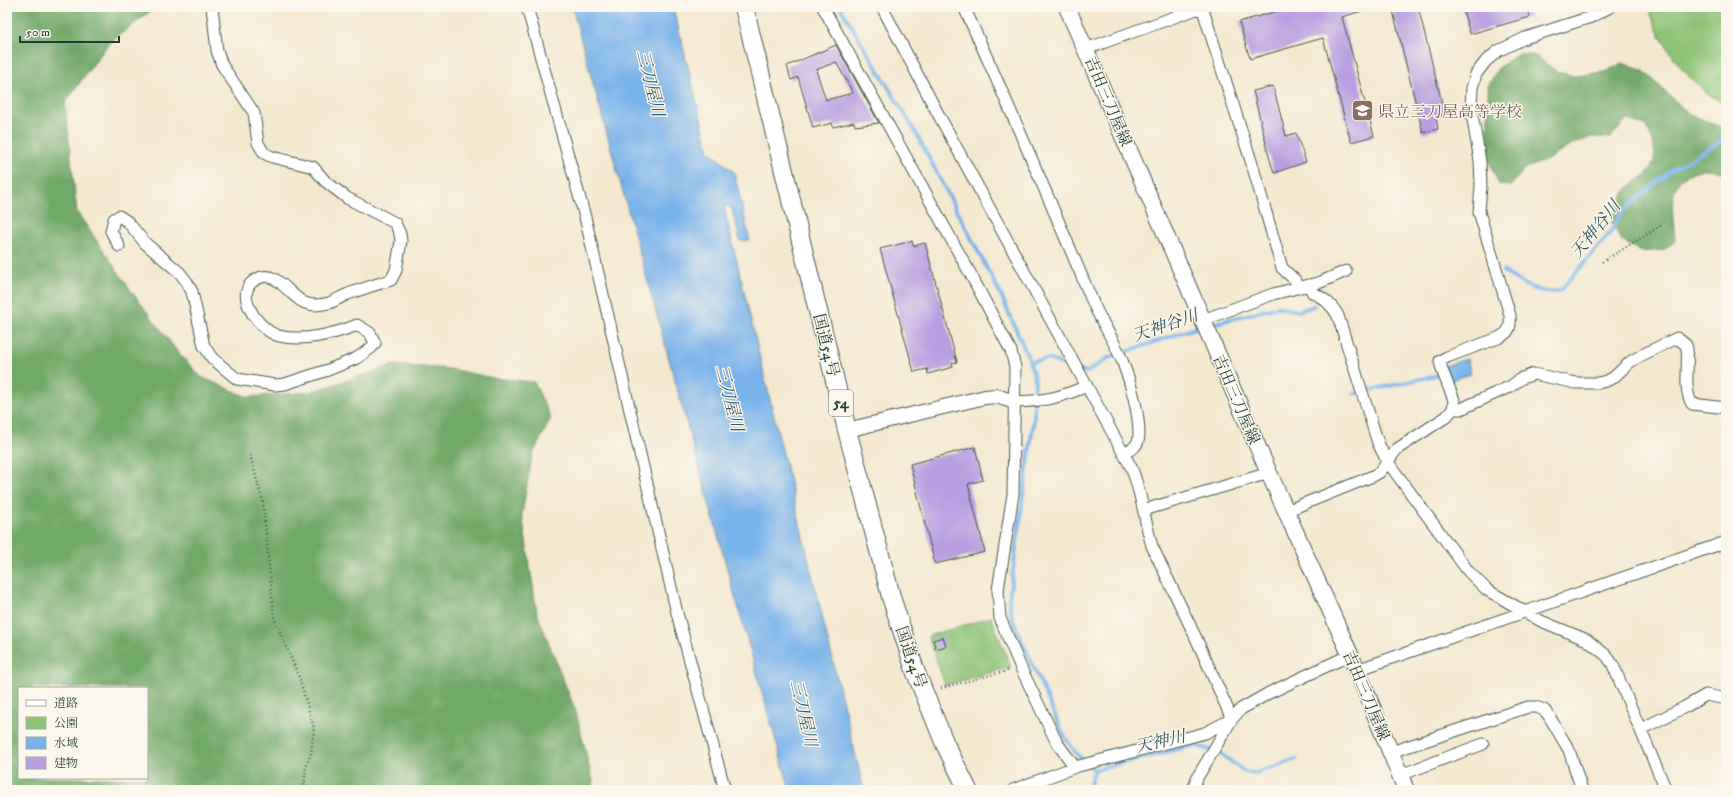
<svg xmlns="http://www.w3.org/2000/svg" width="1733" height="797" viewBox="0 0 1733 797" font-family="'IM FELL DW Pica','Noto Serif JP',serif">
<rect width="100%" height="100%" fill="#fbf7ec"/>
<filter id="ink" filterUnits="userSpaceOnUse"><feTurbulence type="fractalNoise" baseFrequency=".025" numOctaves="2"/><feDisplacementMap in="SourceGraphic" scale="8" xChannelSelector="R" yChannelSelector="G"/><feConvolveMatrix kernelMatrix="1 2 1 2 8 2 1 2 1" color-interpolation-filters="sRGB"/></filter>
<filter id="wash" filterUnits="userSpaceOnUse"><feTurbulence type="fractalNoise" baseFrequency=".012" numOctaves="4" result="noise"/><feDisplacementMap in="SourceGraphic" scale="16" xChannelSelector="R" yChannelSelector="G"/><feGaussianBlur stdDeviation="0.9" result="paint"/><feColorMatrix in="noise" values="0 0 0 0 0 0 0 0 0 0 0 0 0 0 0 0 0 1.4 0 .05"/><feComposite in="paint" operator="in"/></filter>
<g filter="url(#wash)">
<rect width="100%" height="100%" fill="#f4e8cf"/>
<path fill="#8cc376" stroke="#568055" d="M 1649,7 L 1726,7 L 1726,105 C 1716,99 1706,93 1698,85 C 1678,68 1655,33 1649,7 Z
M 991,617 L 1011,667 L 945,685 L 928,636 Z"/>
<path fill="#71a967" stroke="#48734e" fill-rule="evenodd" d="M 7,7 L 156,7 L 109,43 L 65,103 L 77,212 L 132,292 L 177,351 L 201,377 L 248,397 L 310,392 L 394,365 L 451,369 L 493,378 L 534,382 L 551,418 L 532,456 L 522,514 L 537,613 L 576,712 L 595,790 L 7,790 ZM 19,688 L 147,688 L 147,778 L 19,778 Z
M 1520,53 L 1536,56 L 1557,72 L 1575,76 L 1604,72 L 1623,63 L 1644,71 L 1689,114 L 1726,129 L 1726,175 C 1716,169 1708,168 1696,171 C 1663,181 1674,216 1675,241 L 1664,250 L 1642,252 L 1622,241 L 1611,221 C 1616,210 1621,195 1630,186 C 1635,181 1643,179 1647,173 C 1660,159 1654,140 1645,125 L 1627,120 L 1610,138 L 1592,137 L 1574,144 L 1549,159 L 1524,169 L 1511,186 L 1499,185 L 1488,158 L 1488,86 L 1499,67 Z"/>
<path fill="#78b3ea" stroke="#4c788f" d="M 572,7 L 673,7 L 709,151 L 734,172 L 750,240 L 740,241 L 732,209 L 727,206 L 724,208 L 864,790 L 790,790 C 715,530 644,268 572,7 Z
M 1467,359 L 1471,374 L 1448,381 L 1444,366 Z"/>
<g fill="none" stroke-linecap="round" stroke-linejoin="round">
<path stroke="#78b3ea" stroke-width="4" d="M 840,7 L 916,133 L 1001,295 L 1028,357 L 1035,379 L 1034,418 L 1009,599 L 1012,618 L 1063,734 L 1075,752 L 1094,770
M 1503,271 C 1520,282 1539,297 1561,290 L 1611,232 L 1621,213 L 1670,171 L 1726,138
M 1208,325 L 1278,307 L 1299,311 L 1314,306
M 1029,362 L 1048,359 L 1073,368
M 1080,370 L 1087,372 L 1108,358 L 1201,326
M 1354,394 L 1442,374
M 1094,770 L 1195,745 L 1221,754 L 1245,772 L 1256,773 L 1296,759
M 1089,790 L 1094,770"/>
</g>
<g id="blocks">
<path fill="#b99fe1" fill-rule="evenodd" d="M 1291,7 L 1365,7 L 1365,10 L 1342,17 L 1374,136 L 1351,142 L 1323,38 L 1250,59 L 1239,22 Z
M 1392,7 L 1418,7 L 1445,115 L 1436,117 L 1438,129 L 1423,133 Z
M 1462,7 L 1527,7 L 1530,17 L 1470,34 Z
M 836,45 L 879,123 L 855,126 L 854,122 L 833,127 L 832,123 L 813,128 L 798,77 L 791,80 L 787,66 ZM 836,62 L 853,93 L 826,100 L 816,70 Z
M 1273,86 L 1286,136 L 1296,133 L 1306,162 L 1274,173 L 1265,143 L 1266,143 L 1253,91 Z
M 912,241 L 913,246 L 925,243 L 957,362 L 952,363 L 953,367 L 928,374 L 927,369 L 914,372 L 880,249 Z
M 975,447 L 983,480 L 968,484 L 985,552 L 935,564 L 910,464 Z
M 943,637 L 946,646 L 936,649 L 933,640 Z"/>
</g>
</g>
<g filter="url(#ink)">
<use href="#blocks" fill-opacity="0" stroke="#3f574b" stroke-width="1"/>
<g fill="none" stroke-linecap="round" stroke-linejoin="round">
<defs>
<path id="minor" d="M 527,7 L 585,217 L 677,613 L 725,790
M 823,7 L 971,275 L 1011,351 L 1015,367 L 1013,494 L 998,590 L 1000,618 L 1021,668 L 1057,743 L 1075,767
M 882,7 L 936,110 L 1131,467 C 1142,493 1144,519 1152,546 L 1196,638 L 1232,719
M 964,7 C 1008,103 1050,201 1091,298 C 1100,321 1115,341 1123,363 C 1131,383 1139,413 1139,434 C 1139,446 1133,449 1123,453
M 1202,7 L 1252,164 L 1282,268 L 1296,281
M 1086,49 L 1202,7
M 119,246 L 111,231 L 114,219 L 119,216 L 128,222 L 145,243 L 180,273 L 187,282 L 192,292 L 197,314 L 204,346 L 212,358 L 237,379 L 275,385 L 285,384 L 328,370 L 357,358 L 371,348 L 375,343 L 370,333 L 357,325 C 335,334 303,342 279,336 C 259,331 229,290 259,278 C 277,270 290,297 305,303 C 312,306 321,305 329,303 C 335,301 341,297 348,294 C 362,289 377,284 391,280 L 396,270 L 401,241 L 400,234 L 395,223 L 347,198 L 325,181 L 313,167 L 272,157 L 264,153 L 258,143 L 254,113 L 222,65 L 217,51 L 212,7
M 1312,292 C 1323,298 1332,304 1338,316 L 1378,443 L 1387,461 L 1468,571 L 1487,590 L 1541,621 L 1587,640 L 1607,656 L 1613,665 L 1666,790
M 1203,320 L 1273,294 L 1321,282 L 1346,271
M 1014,402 C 1045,401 1059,398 1087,386
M 1453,409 L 1461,409 L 1511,386 L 1522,378 L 1534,374 L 1576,383 L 1598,383 L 1606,381 L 1613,378 L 1630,362 L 1642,355 L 1677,338 L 1686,345 L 1687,349 C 1689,366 1683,389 1692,404 L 1726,408
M 1144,510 L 1269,473
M 1286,511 L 1373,476 L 1380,472 L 1397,449 L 1446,417 L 1453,409 L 1454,400 L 1442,370 L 1440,361 L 1447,357 L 1498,338 C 1509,333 1511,328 1510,315 L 1479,212 L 1481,186 L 1480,161 L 1471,108 L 1472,88 L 1476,74 L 1486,61 L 1498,51 L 1525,38 L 1591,17 L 1610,7
M 1357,670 L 1726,542
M 1641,729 L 1685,707 L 1706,695 L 1726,699
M 1391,752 L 1528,707 L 1536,707 L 1544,710 L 1549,716 L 1569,750 L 1582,790
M 1400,775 L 1483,744
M 1013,790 L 1075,767 L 1205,733 L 1232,719
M 1193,790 L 1197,778 L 1232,719 L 1241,709 L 1269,693 L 1350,655"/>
<path id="tertiary" d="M 847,430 L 985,397 L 997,396 L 1014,402"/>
<path id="secondary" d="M 1067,7 L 1269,473 L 1357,670 L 1406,790"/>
<path id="trunk" d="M 744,7 L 847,430 L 892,600 L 916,673 L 945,744 L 968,790"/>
</defs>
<use href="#minor" stroke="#3f574b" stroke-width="13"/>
<use href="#tertiary" stroke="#3f574b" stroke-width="16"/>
<use href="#secondary" stroke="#3f574b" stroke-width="18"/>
<use href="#trunk" stroke="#3f574b" stroke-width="20"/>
<path stroke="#3f574b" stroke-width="2.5" stroke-dasharray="1 3" stroke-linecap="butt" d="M 1602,262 L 1662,225
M 250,455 L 263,502 L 274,618 L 299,677 L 314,728 L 311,753 L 306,767 L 304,790
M 941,688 L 1010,670"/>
<use href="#minor" stroke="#fff" stroke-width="11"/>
<use href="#tertiary" stroke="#fff" stroke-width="14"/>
<use href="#secondary" stroke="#fff" stroke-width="16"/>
<use href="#trunk" stroke="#fff" stroke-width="18"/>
</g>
</g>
<defs>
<symbol id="school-square" viewBox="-11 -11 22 22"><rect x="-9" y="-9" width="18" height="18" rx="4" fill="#8d6e63" stroke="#fbf7ec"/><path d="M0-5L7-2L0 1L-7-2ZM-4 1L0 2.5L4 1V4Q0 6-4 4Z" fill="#fff"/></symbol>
</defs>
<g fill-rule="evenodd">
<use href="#school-square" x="1350" y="98" width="25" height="25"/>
</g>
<g text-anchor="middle" stroke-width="3" stroke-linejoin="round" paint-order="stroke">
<rect fill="#fbf7ec" stroke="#61756b" stroke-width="1" x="829" y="390" width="24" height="26" rx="3"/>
<g font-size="15" font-weight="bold" fill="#1f3d34">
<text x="841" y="408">54</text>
</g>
<g font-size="16" fill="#1f3d34" stroke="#fbf7ec">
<text transform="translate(1109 101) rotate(67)" y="6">吉田三刀屋線</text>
<text transform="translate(827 345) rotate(76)" y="6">国道54号</text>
<text transform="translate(1237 399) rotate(67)" y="6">吉田三刀屋線</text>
<text transform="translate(912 657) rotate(71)" y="6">国道54号</text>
<text transform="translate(1367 695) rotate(67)" y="6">吉田三刀屋線</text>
</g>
<g font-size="16" fill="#785e54" stroke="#fbf7ec" text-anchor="start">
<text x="1378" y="117">県立三刀屋高等学校</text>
</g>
<g font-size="17" font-style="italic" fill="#355a62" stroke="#fbf7ec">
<text transform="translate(651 83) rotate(76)" y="6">三刀屋川</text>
<text transform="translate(1595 229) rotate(-51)" y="6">天神谷川</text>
<text transform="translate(1165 325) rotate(-19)" y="6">天神谷川</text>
<text transform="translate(730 398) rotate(76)" y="6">三刀屋川</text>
<text transform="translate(804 713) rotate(77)" y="6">三刀屋川</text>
<text transform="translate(1160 741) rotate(-13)" y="6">天神川</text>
</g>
</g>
<rect width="1733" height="797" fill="none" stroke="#fbf7ec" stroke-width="24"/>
<rect x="18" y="687" width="130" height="92" fill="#fbf7ec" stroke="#a3ada2"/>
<rect x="26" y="700" width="20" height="6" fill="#ffffff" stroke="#a3ada2"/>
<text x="54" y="707" font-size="12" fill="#1f3d34">道路</text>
<rect x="26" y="717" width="20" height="12" fill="#8cc376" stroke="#a3ada2"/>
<text x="54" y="727" font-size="12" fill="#1f3d34">公園</text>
<rect x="26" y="737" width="20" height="12" fill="#78b3ea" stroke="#a3ada2"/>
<text x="54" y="747" font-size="12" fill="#1f3d34">水域</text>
<rect x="26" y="757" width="20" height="12" fill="#b99fe1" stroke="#a3ada2"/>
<text x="54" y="767" font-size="12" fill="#1f3d34">建物</text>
<path d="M20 36v6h99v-6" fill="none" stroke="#1f3d34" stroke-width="2"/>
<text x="26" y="36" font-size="12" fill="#1f3d34" stroke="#fbf7ec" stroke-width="3" paint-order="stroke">50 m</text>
</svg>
